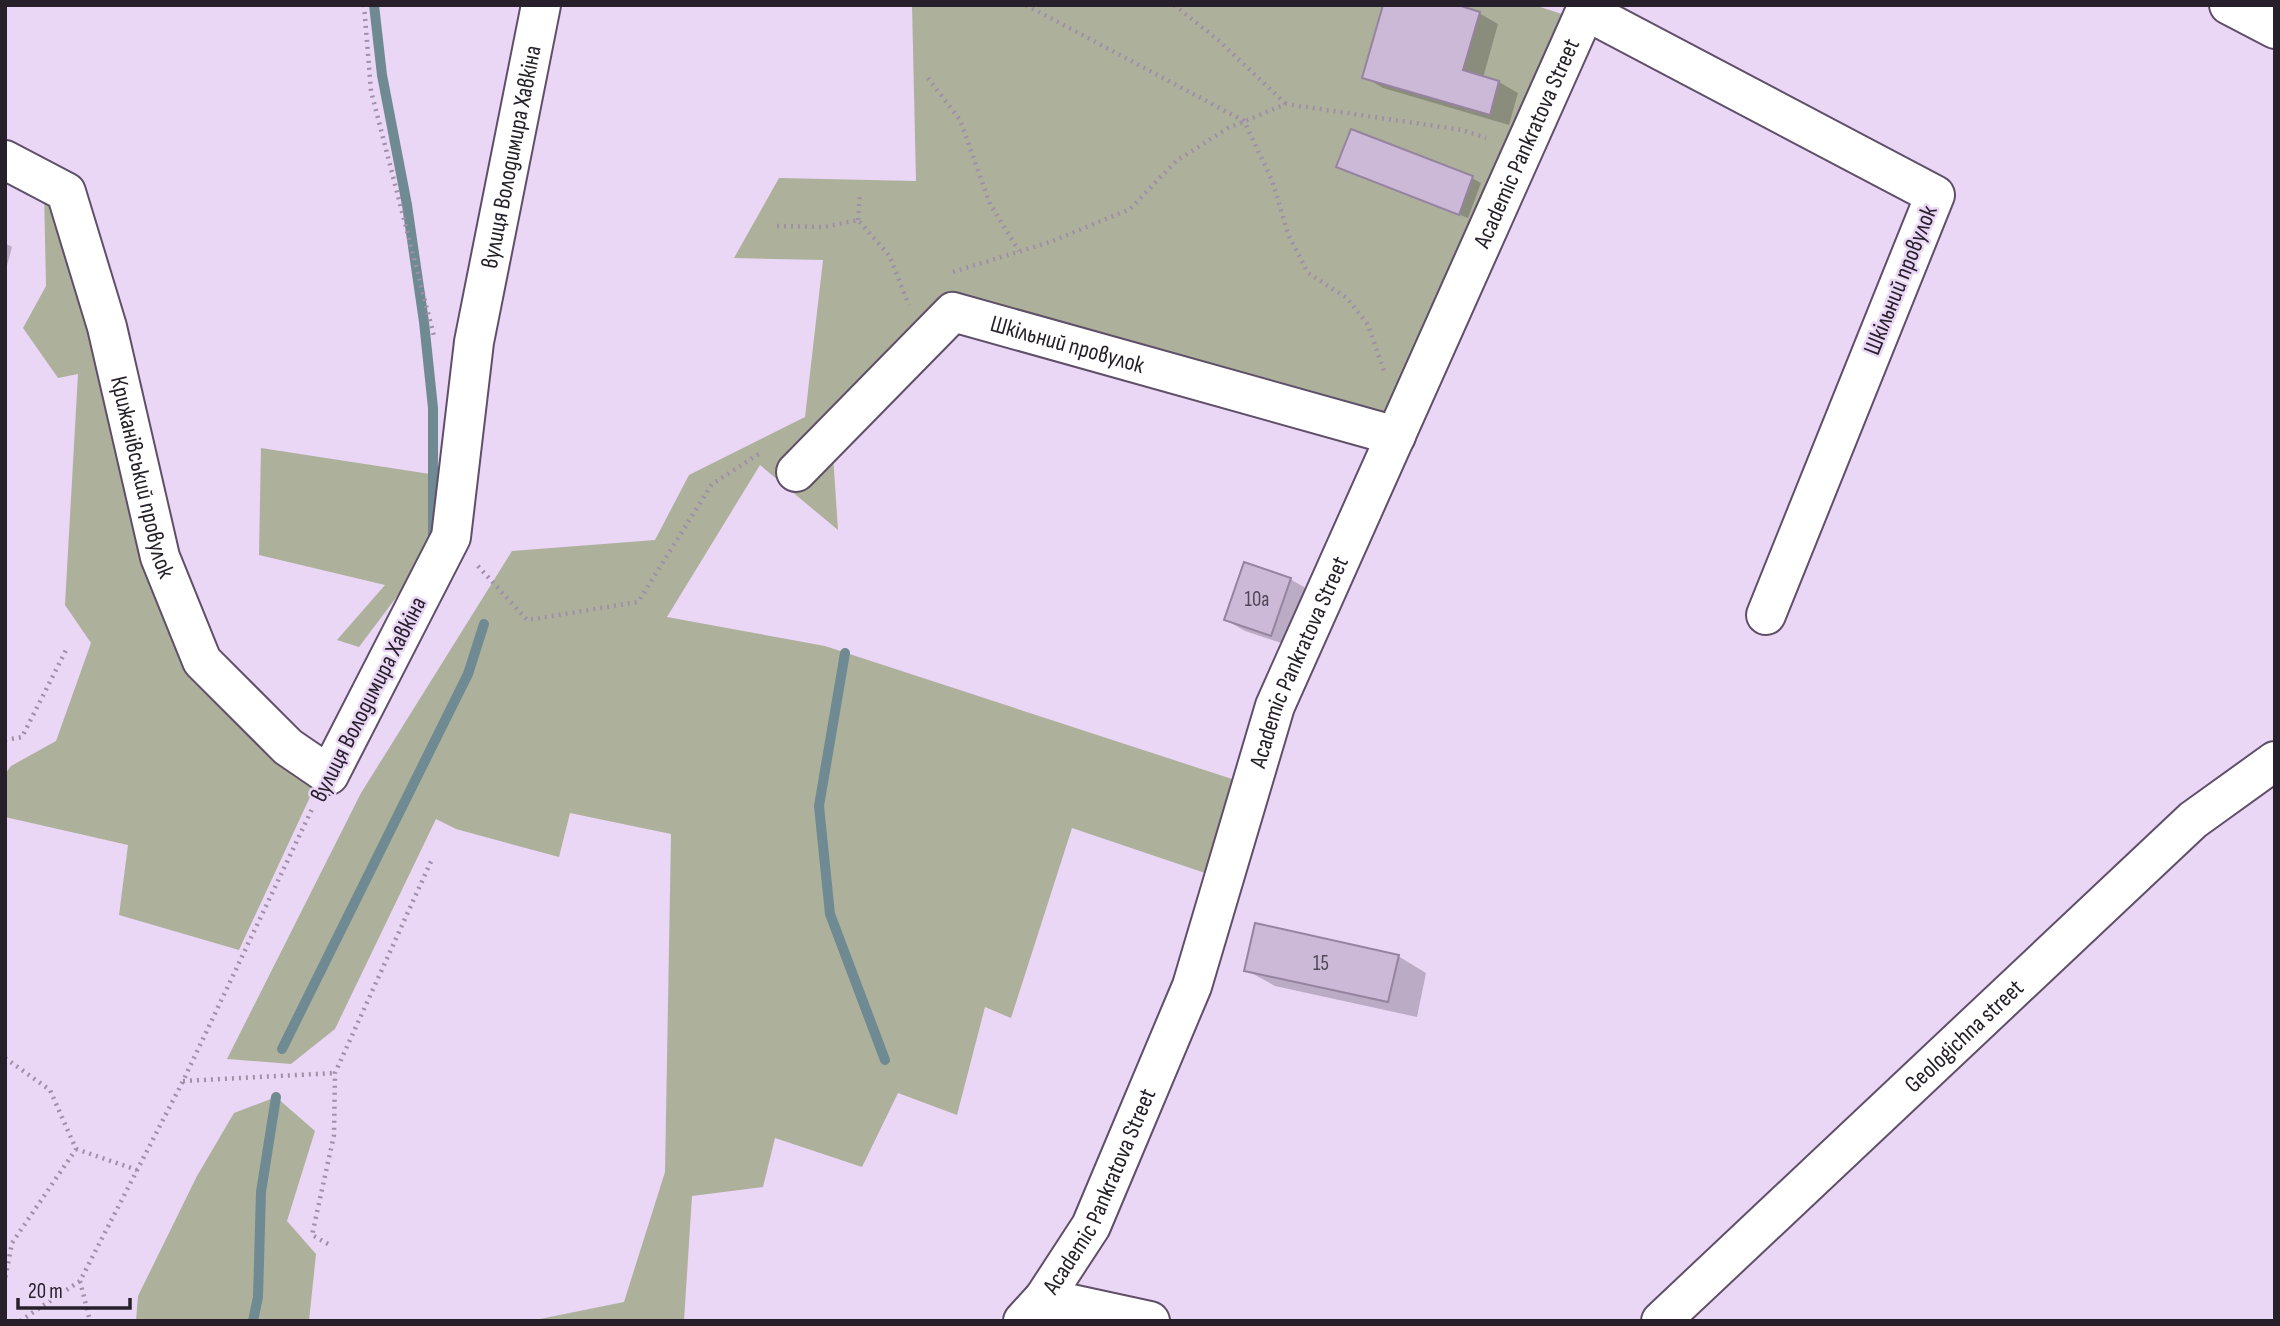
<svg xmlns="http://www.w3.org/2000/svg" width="2280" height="1326" viewBox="0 0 2280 1326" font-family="'Sofia Sans Condensed',sans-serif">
<rect width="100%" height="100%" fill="#ead6f5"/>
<path fill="#adb19b" d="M 912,5 L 1534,5 L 1565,15 L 1389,424 L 940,301 L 833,455 L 838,530 L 760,465 L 667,617 L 825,646 L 1232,779 L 1205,873 L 1072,828 L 1011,1018 L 985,1007 L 957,1115 L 898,1093 L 862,1167 L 775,1138 L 763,1187 L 692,1196 L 684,1321 L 530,1321 L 624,1302 L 665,1172 L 671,834 L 570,813 L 559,857 L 456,829 L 436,819 L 335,1029 L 291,1064 L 227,1059 L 361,793 L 512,551 L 655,540 L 689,475 L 805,417 L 823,260 L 734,258 L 779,178 L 916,181 Z
M 44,191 L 63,211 L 185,669 L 313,781 L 310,797 L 239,950 L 119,915 L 128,845 L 5,817 L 5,774 L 11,766 L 56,741 L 91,643 L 65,605 L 78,374 L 58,378 L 23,328 L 46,286 Z
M 261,448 L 443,476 L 434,547 L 359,647 L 337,640 L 385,585 L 259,555 Z
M 276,1097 L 315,1131 L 287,1221 L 316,1254 L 309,1321 L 136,1321 L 138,1296 L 197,1176 L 234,1113 Z"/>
<path fill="#0003" d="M 1479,13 L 1498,24 L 1483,78 L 1499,82 L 1518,93 L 1509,125 L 1383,88 L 1364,77 Z
M 1338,167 L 1472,178 L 1481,183 L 1468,218 Z
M 5,243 L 12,247 L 5,273 Z
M 1290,579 L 1309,590 L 1290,646 L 1245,631 L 1226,620 Z
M 1398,956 L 1426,973 L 1417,1017 L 1275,986 L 1246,970 Z"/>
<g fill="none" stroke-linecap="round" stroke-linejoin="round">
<path stroke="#708a93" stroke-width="10" d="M 374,5 L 382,75 L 407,205 L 424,322 L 433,408 L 433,544
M 845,653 L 819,806 L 830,914 L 885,1060
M 282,1049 L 468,674 L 484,624
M 253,1321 L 258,1297 L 261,1192 L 276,1097"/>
</g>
<path fill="#ccb9d7" stroke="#9583a0" stroke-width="2" d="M 1383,5 L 1458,5 L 1480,12 L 1463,70 L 1499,81 L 1490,115 L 1362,78 Z
M 1351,129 L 1473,176 L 1459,215 L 1336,167 Z
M 1244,562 L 1291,578 L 1271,636 L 1224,620 Z
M 1255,923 L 1399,955 L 1388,1002 L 1244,971 Z"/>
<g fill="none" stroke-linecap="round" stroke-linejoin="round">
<defs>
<g id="street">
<path d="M 2229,5 L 2275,29"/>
<path d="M 1586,11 L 1935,195 L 1766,615"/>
<path id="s1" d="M 5,160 L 66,192 L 107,327 L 160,557 L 202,661 L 288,747 L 329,775 L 451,537 L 474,342 L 541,5"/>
<path id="s2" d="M 796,472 L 953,312 L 1396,436"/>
<path d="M 1044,1298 L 1150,1321"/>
<path id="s3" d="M 1023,1321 L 1044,1298 L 1091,1226 L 1192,986 L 1275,706 L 1588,5"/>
<path id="s4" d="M 1661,1321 L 2193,820 L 2275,761"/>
</g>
</defs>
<use href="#street" stroke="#5f4f69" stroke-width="42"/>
<path stroke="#9f90a8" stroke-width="4.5" stroke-dasharray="2 5" stroke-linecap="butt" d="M 364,5 L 371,91 L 434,336
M 1026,5 L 1244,121 L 1272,180 L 1288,234 L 1308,273 L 1347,298 L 1368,325 L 1384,371
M 1174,5 L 1217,39 L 1286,104
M 928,78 L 960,120 L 990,204 L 1019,251
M 858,220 L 860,194
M 777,226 L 824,227 L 858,220 L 889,255 L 909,305
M 953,272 L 1050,242 L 1130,209 L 1176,161 L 1228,128 L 1286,104 L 1462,130 L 1486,138
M 478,566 L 527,620 L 638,602 L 712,484 L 762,452
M 5,740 L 22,737 L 67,648
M 5,1058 L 50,1090 L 76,1149 L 12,1243 L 5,1279
M 183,1081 L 335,1073
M 76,1149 L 137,1170
M 328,1244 L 312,1235 L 334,1135 L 335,1073 L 433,857
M 80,1281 L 90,1321
M 20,1321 L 80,1281 L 183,1081 L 313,807"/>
<use href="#street" stroke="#fff" stroke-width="38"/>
</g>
<g text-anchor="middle" stroke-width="5" stroke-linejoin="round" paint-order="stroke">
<g font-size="21" fill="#504656">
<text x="1257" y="606">10а</text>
<text x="1321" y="970">15</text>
</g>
<g font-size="24" fill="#27202b" stroke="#ead6f5">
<text dy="8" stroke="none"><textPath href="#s3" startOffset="1286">Academic Pankratova Street</textPath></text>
<text dy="8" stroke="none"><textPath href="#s1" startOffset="1382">вулиця Володимира Хавкіна</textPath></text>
<text transform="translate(1900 280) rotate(-68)" y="8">Шкільний провулок</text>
<text dy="8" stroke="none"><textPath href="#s2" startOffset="343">Шкільний провулок</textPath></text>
<text dy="8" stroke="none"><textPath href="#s1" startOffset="364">Крижанівський провулок</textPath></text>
<text dy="8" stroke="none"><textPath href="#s3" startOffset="719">Academic Pankratova Street</textPath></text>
<text transform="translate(368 699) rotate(-63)" y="8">вулиця Володимира Хавкіна</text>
<text dy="8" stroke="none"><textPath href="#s4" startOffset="416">Geologichna street</textPath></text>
<text dy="8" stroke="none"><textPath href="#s3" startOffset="152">Academic Pankratova Street</textPath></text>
</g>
</g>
<rect width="2280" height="1326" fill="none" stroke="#27202b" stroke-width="14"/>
<path d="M18 1298v10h112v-10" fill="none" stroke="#27202b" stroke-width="3.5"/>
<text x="28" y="1298" font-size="21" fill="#27202b" stroke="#ead6f5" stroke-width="5" paint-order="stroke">20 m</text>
</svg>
